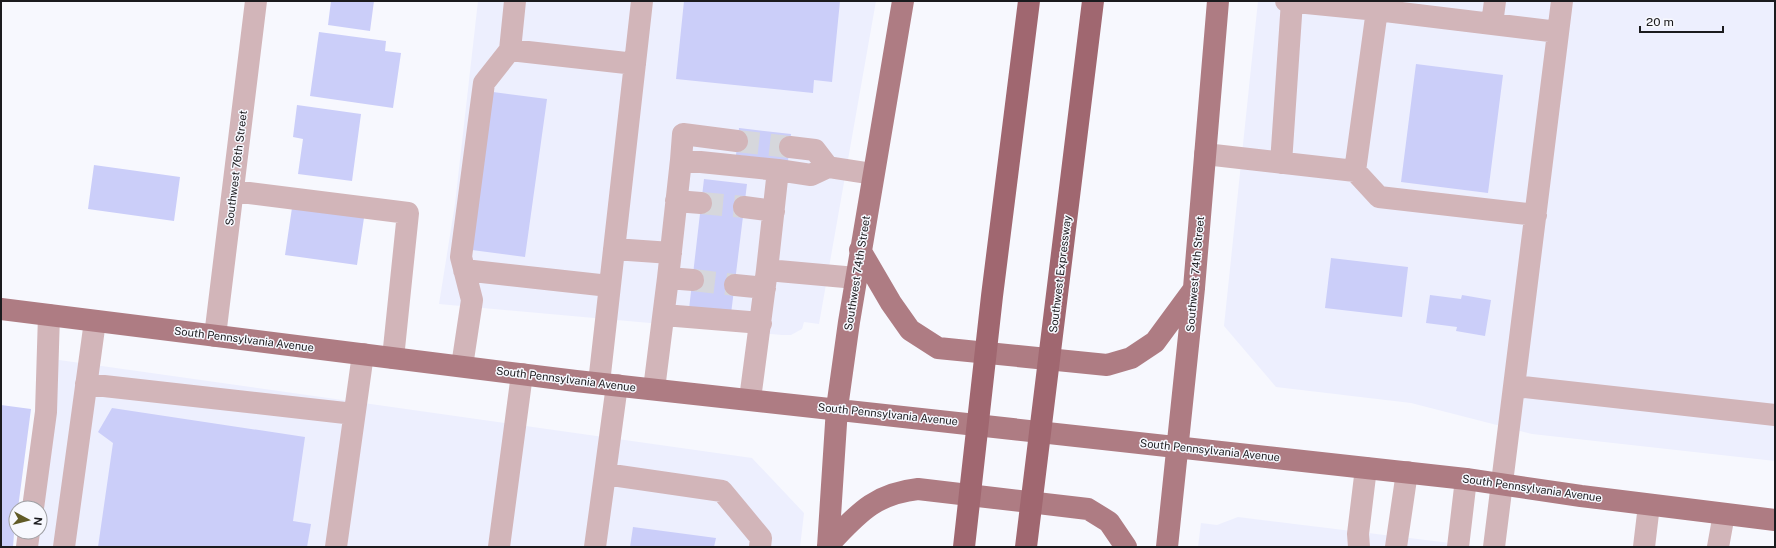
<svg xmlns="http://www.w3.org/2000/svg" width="1776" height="548" viewBox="0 0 1776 548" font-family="'Public Sans',sans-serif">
<rect width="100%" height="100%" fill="#f7f8fe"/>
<path fill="#edeffe" d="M 478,1 L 876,1 L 819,324 L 804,322 L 802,329 L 791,335 L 782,335 L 439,304 L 455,204 Z
M 1258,1 L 1775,1 L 1775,461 L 1532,434 L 1411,403 L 1276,387 L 1224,326 Z
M 52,359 L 752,458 L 804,513 L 800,547 L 31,547 L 33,532 L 40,532 L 40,508 Z
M 1238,517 L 1483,547 L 1198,547 L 1201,523 L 1217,525 Z"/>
<path fill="#cbcef9" d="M 331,1 L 374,1 L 370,31 L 328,25 Z
M 684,1 L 840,1 L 832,82 L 814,80 L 813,93 L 676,79 Z
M 319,32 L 386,41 L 385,51 L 401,53 L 393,108 L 310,96 Z
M 1416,64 L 1503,75 L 1488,193 L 1401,182 Z
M 493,92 L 547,99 L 525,257 L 472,250 Z
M 297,105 L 361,114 L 352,181 L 298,174 L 303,139 L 293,137 Z
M 739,128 L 791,134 L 788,161 L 736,155 Z
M 94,165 L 180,177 L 174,221 L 88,209 Z
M 704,179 L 747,184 L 731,314 L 689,309 Z
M 293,201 L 365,211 L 357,265 L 285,255 Z
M 1331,258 L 1408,267 L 1402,317 L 1325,308 Z
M 1430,295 L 1461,299 L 1462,295 L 1491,300 L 1485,336 L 1456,331 L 1457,327 L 1426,323 Z
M 1,405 L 31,409 L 18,508 L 16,508 L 13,547 L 1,547 Z
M 112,408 L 305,437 L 293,521 L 311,524 L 307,547 L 98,547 L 113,443 L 98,432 Z
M 633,527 L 716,538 L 714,547 L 630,547 Z"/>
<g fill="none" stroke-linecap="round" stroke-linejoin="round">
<path stroke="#d6d7dc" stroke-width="22" stroke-dasharray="22 11" stroke-linecap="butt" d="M 737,141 L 790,147
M 701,203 L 744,207
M 693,280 L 735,285"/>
<path stroke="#d2b5b9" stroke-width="22" d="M 1286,1 L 1377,10 L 1558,32
M 1492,24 L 1495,1
M 510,50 L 515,1
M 790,147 L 815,150 L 828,167
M 1205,154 L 1355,171 L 1379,197 L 1536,215
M 681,160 L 683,134 L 737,141
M 1281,163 L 1292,1
M 1355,171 L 1377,10
M 233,191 L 408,213 L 393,358
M 676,201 L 701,203
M 744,207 L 774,211
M 614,249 L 671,253
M 464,270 L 609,286
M 767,270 L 778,170 L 811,175 L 828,167 L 873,174
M 668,278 L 681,160 L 778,170
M 735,285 L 765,288
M 664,315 L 761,323
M 215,336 L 256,1
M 462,366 L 472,300 L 461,257 L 484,83 L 510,50 L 635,64
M 599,383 L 642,1
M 86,384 L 354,414
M 617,385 L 605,474 L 722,491 L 761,538 L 760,547
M 1515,386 L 1775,415
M 654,389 L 668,278 L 693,280
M 750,399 L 767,270 L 856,278
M 33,508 L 46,412 L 49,315
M 27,547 L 29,532
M 64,547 L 95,321
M 336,547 L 363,354
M 499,547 L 522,374
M 595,547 L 605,474
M 1359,547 L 1358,534 L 1366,468
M 1396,547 L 1407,472
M 1458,547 L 1466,479
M 1494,547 L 1562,1
M 1644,547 L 1649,505
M 1718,547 L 1724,514"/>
<path stroke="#ae7c83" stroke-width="22" d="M 860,250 L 891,303 L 910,330 L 938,348 L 1107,365 L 1131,358 L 1155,342 L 1194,289
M 1,309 L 576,381 L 1466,479 L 1581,496 L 1775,520
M 828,545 C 857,515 873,494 918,489 L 1088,509 L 1109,522 L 1126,547
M 828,547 L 837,408 L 849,322 L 903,1
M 1167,547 L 1194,288 L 1218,1"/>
<path stroke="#a06770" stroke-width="22" d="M 964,547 L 992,296 L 1029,1
M 1026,547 L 1093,1"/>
</g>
<g text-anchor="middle" stroke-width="3" stroke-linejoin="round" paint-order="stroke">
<g font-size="11" fill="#1b1b1e" stroke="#f7f8fe">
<text transform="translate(236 168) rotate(-83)" y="4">Southwest 76th Street</text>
<text transform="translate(857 273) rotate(-81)" y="4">Southwest 74th Street</text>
<text transform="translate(1060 274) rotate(-83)" y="4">Southwest Expressway</text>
<text transform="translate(1195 274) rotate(-85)" y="4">Southwest 74th Street</text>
<text transform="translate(244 339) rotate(7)" y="4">South Pennsylvania Avenue</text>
<text transform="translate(566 379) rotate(7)" y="4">South Pennsylvania Avenue</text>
<text transform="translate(888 414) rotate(6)" y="4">South Pennsylvania Avenue</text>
<text transform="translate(1210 450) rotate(6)" y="4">South Pennsylvania Avenue</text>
<text transform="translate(1532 488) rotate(8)" y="4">South Pennsylvania Avenue</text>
</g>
</g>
<rect width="1776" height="548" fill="none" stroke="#1b1b1e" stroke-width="4"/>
<g transform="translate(28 520) rotate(97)"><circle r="19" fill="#f7f8fe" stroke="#9fa0a4"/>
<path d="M0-3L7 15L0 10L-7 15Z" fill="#605a26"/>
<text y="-6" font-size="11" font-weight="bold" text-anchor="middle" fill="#1b1b1e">N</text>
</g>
<path d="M1640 26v6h83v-6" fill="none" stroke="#1b1b1e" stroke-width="2"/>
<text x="1646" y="26" font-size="12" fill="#1b1b1e" stroke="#f7f8fe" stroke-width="3" paint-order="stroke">20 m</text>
</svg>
